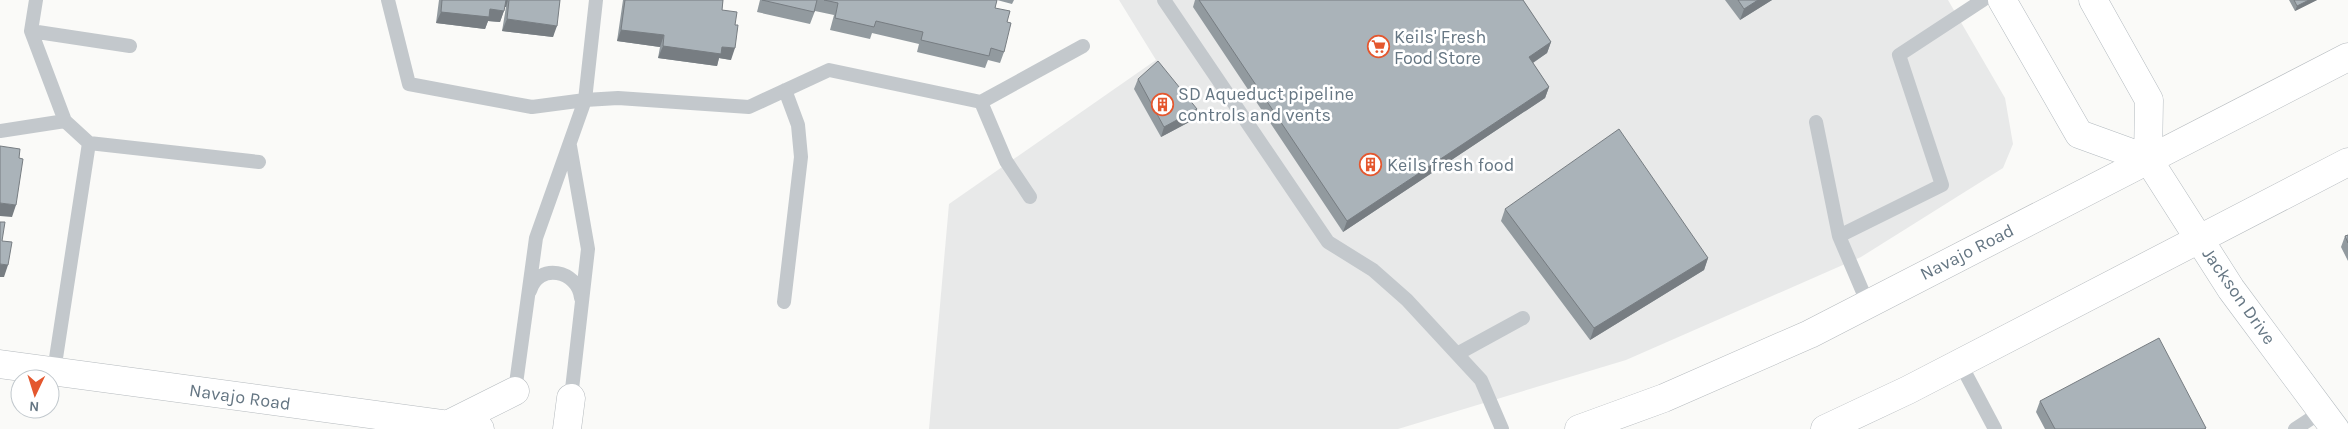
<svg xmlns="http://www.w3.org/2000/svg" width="2348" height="429" viewBox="0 0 2348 429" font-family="Karla,sans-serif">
<rect width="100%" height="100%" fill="#fafaf8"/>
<path fill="#e8e9e9" d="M 1119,0 L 1948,0 L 2005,98 L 2013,144 L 2003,168 L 1861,257 L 1626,360 L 1398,429 L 929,429 L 949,204 L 1156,60 Z"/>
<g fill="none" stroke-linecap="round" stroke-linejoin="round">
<defs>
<path id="secondary" d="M 2002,0 L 2079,134 L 2148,159
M 2093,0 L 2149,100 L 2148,159 L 2231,289 L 2335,429"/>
<path id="primary" d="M 0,364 L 480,429
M 447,425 L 515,391
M 567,429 L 571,398
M 1579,429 L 1664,398 L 1810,334 L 2348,57
M 1825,429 L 1908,390 L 2348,162"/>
</defs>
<use href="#secondary" stroke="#b3babf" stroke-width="29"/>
<use href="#primary" stroke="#b5babe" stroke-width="29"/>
<path stroke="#c3c8cc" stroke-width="14" d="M 36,0 L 31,31 L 130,46
M 388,0 L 409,84 L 532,107 L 585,100 L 596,0
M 1164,0 L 1328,242 L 1373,270 L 1407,300 L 1481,380 L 1502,429
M 31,31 L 65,121 L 89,143 L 259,162
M 981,102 L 1006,161 L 1030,197
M 1816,122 L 1839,236
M 0,131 L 65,121
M 570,146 L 588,249 L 571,398
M 530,291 C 538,262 578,270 581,298
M 784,302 L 801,157 L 798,125 L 785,90
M 1868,304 L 1839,236 L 1942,185 L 1899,55 L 1983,0
M 1457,354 L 1523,318
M 1960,363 L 1995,429
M 54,371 L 89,143
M 515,391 L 536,238 L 585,100 L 618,98 L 749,107 L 829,70 L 981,102 L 1083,46
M 2295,429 L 2321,412"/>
<use href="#secondary" stroke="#fff" stroke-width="28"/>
<use href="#primary" stroke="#fff" stroke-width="28"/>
</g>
<path fill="#929a9f" d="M 439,0 L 560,0 L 553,37 L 502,31 L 506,7 L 505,7 L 500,22 L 488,21 L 485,29 L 436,23 Z
M 623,0 L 723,0 L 722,10 L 731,60 L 719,58 L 717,66 L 658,58 L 660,47 L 617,41 Z
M 760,0 L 1014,0 L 1012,4 L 997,0 L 995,8 L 1007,22 L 1004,52 L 1000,63 L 988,60 L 985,68 L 917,52 L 919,44 L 872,33 L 870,39 L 830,30 L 834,15 L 815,11 L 810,24 L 757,12 Z
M 1195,0 L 1523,0 L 1551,42 L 1547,53 L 1533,63 L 1549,87 L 1545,98 L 1343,232 L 1193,7 Z
M 1725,0 L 1772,0 L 1740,20 Z
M 2289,0 L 2317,0 L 2295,11 Z
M 1138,79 L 1197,109 L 1193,120 L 1161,137 L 1134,89 Z
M 1505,209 L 1708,258 L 1704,270 L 1590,340 L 1501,221 Z
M 2348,235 L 2348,261 L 2341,247 L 2345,236 Z
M 2040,401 L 2206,428 L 2206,429 L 2045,429 L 2036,412 Z"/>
<path fill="#777d82" d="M 505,0 L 508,0 L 506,7 L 502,7 Z
M 1758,0 L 1772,0 L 1740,20 L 1744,9 Z
M 2309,0 L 2317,0 L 2295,11 L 2297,6 Z
M 490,9 L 504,11 L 500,22 L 488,21 L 485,29 L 436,23 L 441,12 Z
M 507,19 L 557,26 L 553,37 L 502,31 Z
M 621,30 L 664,35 L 660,47 L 617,41 Z
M 1551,42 L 1547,53 L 1525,68 L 1529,57 Z
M 663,46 L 722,47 L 735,48 L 731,60 L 719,58 L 717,66 L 658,58 Z
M 1549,87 L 1545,98 L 1343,232 L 1347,221 Z
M 1197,109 L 1193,120 L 1161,137 L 1164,127 Z
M 0,203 L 16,205 L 12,217 L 0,216 Z
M 1708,258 L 1704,270 L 1590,340 L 1594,328 Z
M 0,264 L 8,265 L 4,277 L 0,277 Z"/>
<path fill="#aab3b9" stroke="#777d82" d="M 442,0 L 506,0 L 504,11 L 490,9 L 489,17 L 441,12 Z
M 509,0 L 560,0 L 557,26 L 507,19 Z
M 625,0 L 723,0 L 722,10 L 737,12 L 735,25 L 738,25 L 735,48 L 722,47 L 721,54 L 663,46 L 664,35 L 621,30 Z
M 762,0 L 817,0 L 814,12 Z
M 824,0 L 997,0 L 995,8 L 1010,11 L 1007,22 L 1011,23 L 1004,52 L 991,48 L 989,56 L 921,40 L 923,32 L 876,21 L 874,27 L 835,18 L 838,3 Z
M 1199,0 L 1523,0 L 1551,42 L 1529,57 L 1549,87 L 1347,221 Z
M 1738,0 L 1758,0 L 1744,9 Z
M 2294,0 L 2309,0 L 2297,6 Z
M 1158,61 L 1197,109 L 1164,127 L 1138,79 Z
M 1619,129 L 1708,258 L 1594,328 L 1505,209 Z
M 0,146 L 20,149 L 19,158 L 23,159 L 16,205 L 0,203 Z
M 0,222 L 5,222 L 2,241 L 12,242 L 8,265 L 0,264 Z
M 2348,235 L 2348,243 L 2345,236 Z
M 2159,338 L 2206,428 L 2204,429 L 2055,429 L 2040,401 Z"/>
<defs>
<symbol id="supermarket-ring" viewBox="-11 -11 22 22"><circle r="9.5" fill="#fff" stroke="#e4572e" stroke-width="1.5"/><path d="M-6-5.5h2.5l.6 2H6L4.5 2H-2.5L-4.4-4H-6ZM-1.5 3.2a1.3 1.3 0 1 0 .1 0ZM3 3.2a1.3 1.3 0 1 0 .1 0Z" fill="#e4572e"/></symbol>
<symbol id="building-ring" viewBox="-11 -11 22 22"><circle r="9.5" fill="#fff" stroke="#e4572e" stroke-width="1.5"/><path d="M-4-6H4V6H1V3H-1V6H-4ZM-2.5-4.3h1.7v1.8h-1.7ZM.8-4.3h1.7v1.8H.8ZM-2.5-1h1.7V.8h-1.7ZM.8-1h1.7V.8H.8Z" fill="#e4572e"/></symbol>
</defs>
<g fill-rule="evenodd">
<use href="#supermarket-ring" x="1366" y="34" width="25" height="25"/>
<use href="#building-ring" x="1150" y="92" width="25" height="25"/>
<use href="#building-ring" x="1358" y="152" width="25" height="25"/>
</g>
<g text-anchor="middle" stroke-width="5" stroke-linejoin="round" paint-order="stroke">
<g font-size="18" fill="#657683" stroke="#fff" text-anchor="start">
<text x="1394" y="43">Keils' Fresh<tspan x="1394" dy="21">Food Store</tspan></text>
<text x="1178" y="100">SD Aqueduct pipeline<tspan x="1178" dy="21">controls and vents</tspan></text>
<text x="1387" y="171">Keils fresh food</text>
</g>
<g font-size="18" fill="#657683" stroke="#fff">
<text transform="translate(1967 252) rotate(-27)" y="6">Navajo Road</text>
<text transform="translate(2239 296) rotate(55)" y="6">Jackson Drive</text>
<text transform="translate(240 397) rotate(8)" y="6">Navajo Road</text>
</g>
</g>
<g transform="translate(35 394) rotate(184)"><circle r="24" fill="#ffffff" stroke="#c1c8cd"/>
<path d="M0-4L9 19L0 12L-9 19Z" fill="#e4572e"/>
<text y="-8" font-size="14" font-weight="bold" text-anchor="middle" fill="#657683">N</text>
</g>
</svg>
